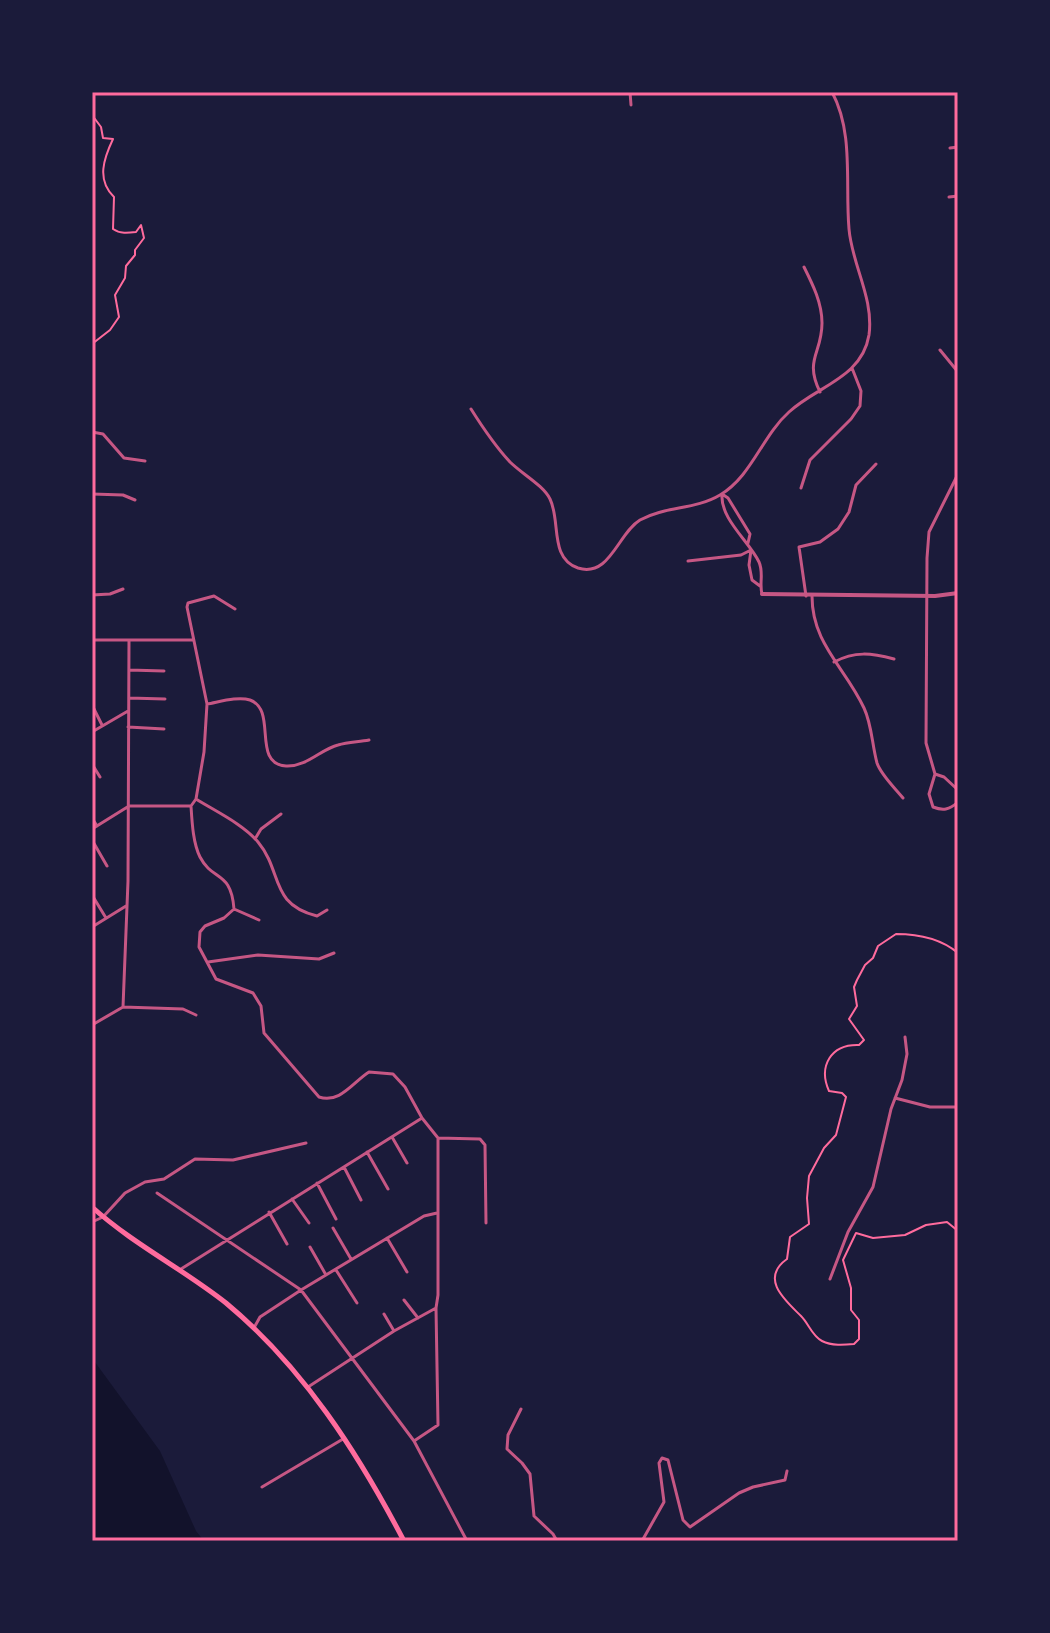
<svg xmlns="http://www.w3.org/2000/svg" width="1050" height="1633" viewBox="0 0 1050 1633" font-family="'Golos Text',sans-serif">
<rect width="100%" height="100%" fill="#1b1b3a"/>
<path fill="#12122b" d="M 92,1358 L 160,1451 L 196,1531 L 204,1541 L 92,1541 Z"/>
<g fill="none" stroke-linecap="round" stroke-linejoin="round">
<path stroke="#ff6b9d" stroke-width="2" d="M 92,115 L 101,127 L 103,138 L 113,139 C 104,158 96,180 114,197 L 113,229 C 120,234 128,233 136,232 L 141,225 L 144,238 L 135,250 L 135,255 L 126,266 L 125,278 L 115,295 L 119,317 L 110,330 L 92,344
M 958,953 C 940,938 919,934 896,934 L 878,946 L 873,958 L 865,965 L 857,980 L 854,987 L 857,1006 L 849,1019 L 864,1040 L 859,1045 C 831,1044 818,1066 829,1091 L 842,1093 L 846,1097 L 836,1135 L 824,1148 L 809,1176 L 807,1198 L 809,1224 L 790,1237 L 787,1259 C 759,1279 786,1301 801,1316 C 809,1324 812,1336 822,1341 C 832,1346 844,1345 854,1344 L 859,1339 L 859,1320 L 851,1310 L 851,1288 L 843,1260 L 856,1233 L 873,1238 L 905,1235 L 926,1225 L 947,1222 L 958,1231"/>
<path stroke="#c65784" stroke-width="3" d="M 630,92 L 631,105
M 950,148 L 958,147
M 949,197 L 958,196
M 804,267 C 813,285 822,303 822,323 C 822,354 804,359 820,392
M 940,350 L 958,372
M 471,409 C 483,428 495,446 510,462 C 522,474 543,485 550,499 C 561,521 549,558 578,568 C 610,578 618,533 640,520 C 665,506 695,510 720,495 C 752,476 762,436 789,412 C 817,386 862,378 869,335 C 874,298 852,265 849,229 C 845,183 854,133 832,92
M 92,432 L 103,434 L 124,458 L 145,461
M 958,474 L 929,532 L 927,558 L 926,743 L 935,774 L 929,794 L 933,807 C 943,811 949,810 958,802
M 801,488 L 810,460 L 851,419 L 860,406 L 861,391 L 852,368
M 92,494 L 123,495 L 135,500
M 722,494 C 720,519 749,541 759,562 C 764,573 759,583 762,594
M 722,494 L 728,498 L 750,534 L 748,543
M 751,550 L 749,565 L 752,580 L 760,586
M 688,561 L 741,555 L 751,550
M 92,595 L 110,594 L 123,589
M 806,596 L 799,547 L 820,542 L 838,529 L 849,512 L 856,485 L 876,464
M 812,596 C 812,644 845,667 864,708 C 872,725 872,745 877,763 C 881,775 895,788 903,798
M 235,609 L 214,596 L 188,603 L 187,607 L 207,704 L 204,752 L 196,799 L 191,806 C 192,822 193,843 200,857 C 213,882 231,870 234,909 L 224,918 L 205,926 L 200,932 L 199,947 L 216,979 L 253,993 L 261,1006 L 264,1033 L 319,1097 C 340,1104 353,1082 369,1072 L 393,1074 L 405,1087 L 422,1118 L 438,1138 L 438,1295 L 436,1308 L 438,1425 L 414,1441
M 92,640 L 192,640
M 834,662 C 855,651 871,653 894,659
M 129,670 L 164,671
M 129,698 L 165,699
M 207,704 C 219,702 238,696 250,700 C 278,710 251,764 286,766 C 307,767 321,749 338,745 C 348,742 359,742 369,740
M 92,705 L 102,725
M 128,727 L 164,729
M 92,732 L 128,711
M 92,764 L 100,777
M 935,774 L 944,777 L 958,790
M 196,799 C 215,811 243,824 258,842 C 283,872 269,904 317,916 L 327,910
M 92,818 L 97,826
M 92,829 L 129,806 L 191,806
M 255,839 L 261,829 L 281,814
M 92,840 L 107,866
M 92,895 L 106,918
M 234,909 L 259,920
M 92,927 L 126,906
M 208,962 L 258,955 L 319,959 L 334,953
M 123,1007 L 128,881 L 129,640
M 92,1025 L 123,1007 L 183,1009 L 196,1015
M 895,1098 L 930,1107 L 958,1107
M 392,1137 L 407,1163
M 438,1138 L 480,1139 L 485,1145 L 486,1223
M 367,1152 L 388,1189
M 344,1167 L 361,1200
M 317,1183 L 336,1219
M 157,1193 L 301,1290 L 414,1441 L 467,1541
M 292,1199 L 309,1223
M 269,1212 L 287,1244
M 92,1222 L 103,1217 L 125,1193 L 145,1182 L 164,1179 L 195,1159 L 233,1160 L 306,1143
M 333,1228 L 351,1259
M 387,1238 L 407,1272
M 310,1247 L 326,1275
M 181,1269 L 422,1118
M 336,1270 L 357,1303
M 830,1279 L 848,1232 L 873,1187 L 891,1109 L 902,1080 L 907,1054 L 905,1037
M 404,1300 L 418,1318
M 384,1314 L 394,1331
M 255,1326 L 260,1317 L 301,1290 L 424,1216 L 437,1213
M 308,1387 L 394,1331 L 436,1308
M 521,1409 L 508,1435 L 507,1449 L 522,1463 L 530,1474 L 534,1516 L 553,1534 L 557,1541
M 262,1487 L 343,1439
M 642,1541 L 664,1502 L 659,1463 L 662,1458 L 668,1460 L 683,1520 L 690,1527 L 739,1493 L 753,1487 L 785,1480 L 787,1471"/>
<path stroke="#c65784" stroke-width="4" d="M 762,594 L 935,596 L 958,593"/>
<path stroke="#ff6b9d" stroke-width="5" d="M 92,1207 C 133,1244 183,1269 226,1303 C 303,1367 358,1453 404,1541"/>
</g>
<rect width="1050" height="1633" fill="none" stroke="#1b1b3a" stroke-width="188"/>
<rect x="94" y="94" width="862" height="1445" fill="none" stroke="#ff6b9d" stroke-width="3"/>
</svg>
